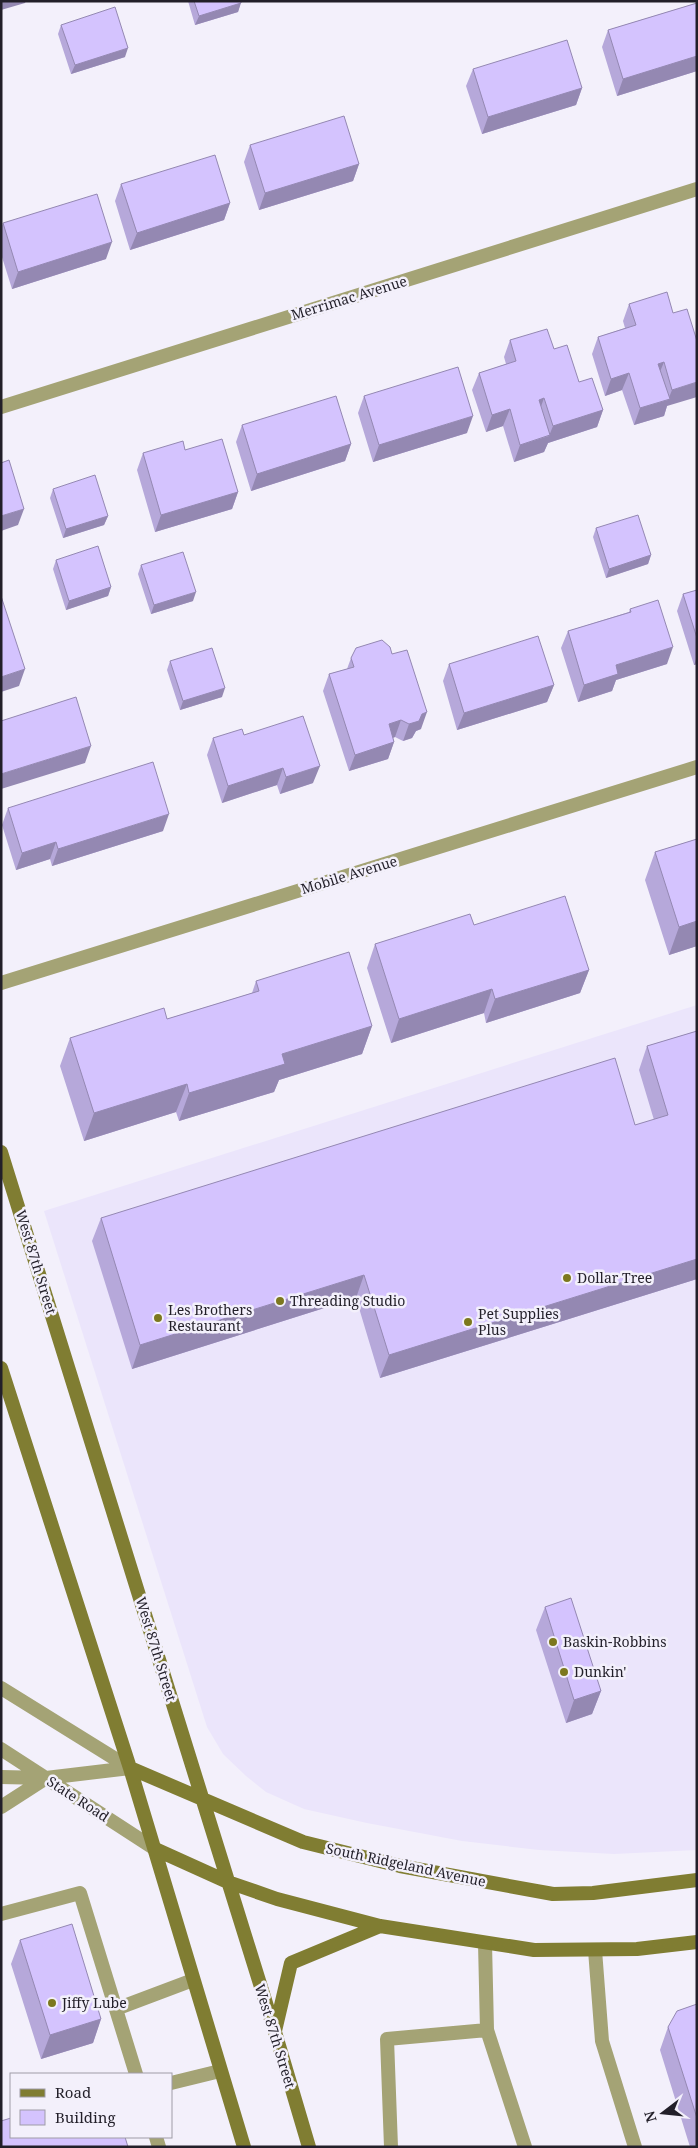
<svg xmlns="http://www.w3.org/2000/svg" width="698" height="2148" viewBox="0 0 698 2148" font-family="'Noto Serif',serif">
<rect width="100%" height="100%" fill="#f3f0fb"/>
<path fill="#ebe5fb" d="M 697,1005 L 697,1850 L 614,1854 L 539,1850 L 462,1841 L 367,1823 L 304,1809 L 266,1792 L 246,1776 L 223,1754 L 207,1727 L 44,1211 Z"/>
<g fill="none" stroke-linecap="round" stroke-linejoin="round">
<path stroke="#a4a375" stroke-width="14" d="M 1,1914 L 80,1893 L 136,2074
M 595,1950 L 602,2041 L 635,2147
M 116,2009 L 193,1980
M 487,2030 L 525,2147
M 171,2083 L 220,2071
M 156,2137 L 159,2147
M 391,2147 L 387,2039 L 487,2030 L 485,1943"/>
<path stroke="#a4a375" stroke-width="14" d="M 1,407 L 697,189
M 1,983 L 697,767"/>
<path stroke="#a4a375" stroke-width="14" d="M 1,1688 L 130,1768
M 1,1749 L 155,1849
M 1,1777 L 46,1778 L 130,1768
M 1,1807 L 46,1778"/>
<path stroke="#807d32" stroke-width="14" d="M 1,1152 L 275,2032 L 309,2147
M 1,1368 L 130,1768 L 244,2147
M 130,1768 L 303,1842 L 400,1866 L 553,1894 L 593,1893 L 697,1880
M 155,1849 L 228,1882 L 277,1899 L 380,1926 L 534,1950 L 637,1949 L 697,1942
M 275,2031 L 291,1963 L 380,1926"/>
</g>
<path fill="#b6a8da" d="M 188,1 L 241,1 L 238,12 L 195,25 Z
M 697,3 L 697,71 L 617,96 L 602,47 L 608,30 Z
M 61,25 L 125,57 L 71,74 L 58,34 Z
M 473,69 L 582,88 L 576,105 L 482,134 L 466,86 Z
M 250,145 L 359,164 L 353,181 L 259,210 L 244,162 Z
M 121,184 L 230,203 L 224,220 L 130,250 L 115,201 Z
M 3,223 L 106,259 L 12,289 L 1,254 L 1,228 Z
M 629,304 L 673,313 L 697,341 L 667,406 L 664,416 L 634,425 L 622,390 L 605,396 L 592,354 L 598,337 L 625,328 L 623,321 Z
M 510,340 L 554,349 L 579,382 L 603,410 L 597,427 L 548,443 L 544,452 L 514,462 L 503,426 L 486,432 L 472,390 L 479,373 L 506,364 L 504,357 Z
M 364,396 L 467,433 L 373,462 L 358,413 Z
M 242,425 L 351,444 L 345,461 L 251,491 L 236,442 Z
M 185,450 L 238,492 L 232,509 L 155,532 L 137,470 L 143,453 Z
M 53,489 L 108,516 L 104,525 L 63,538 L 50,498 Z
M 596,528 L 651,555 L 648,564 L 606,578 L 593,537 Z
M 56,560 L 111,587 L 108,596 L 66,610 L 53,569 Z
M 141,565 L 193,601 L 151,614 L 138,574 Z
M 697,590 L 697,664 L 694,665 L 677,611 L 683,594 Z
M 630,609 L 667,664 L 616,680 L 612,691 L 578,702 L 561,648 L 568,631 L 629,612 Z
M 351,658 L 421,729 L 416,731 L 412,738 L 403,741 L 395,737 L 393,738 L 394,742 L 388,759 L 349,771 L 323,691 L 329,674 L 347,669 Z
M 170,661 L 222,697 L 180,710 L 167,670 Z
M 449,664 L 554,685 L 547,702 L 457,730 L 443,681 Z
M 244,735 L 313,783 L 280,794 L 277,785 L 222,803 L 207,755 L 213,738 Z
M 8,808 L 163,831 L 52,866 L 50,859 L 16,870 L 2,825 Z
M 697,839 L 697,946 L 669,955 L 645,880 L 655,852 Z
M 474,925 L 589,970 L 580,993 L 486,1023 L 484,1013 L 391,1043 L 367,968 L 375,944 Z
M 256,981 L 372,1026 L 362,1054 L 279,1080 L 274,1092 L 179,1121 L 176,1112 L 84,1141 L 60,1066 L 70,1038 L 167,1019 L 252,993 Z
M 697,1031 L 697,1279 L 380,1378 L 356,1298 L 132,1369 L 92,1241 L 101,1218 L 635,1125 L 654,1120 L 639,1070 L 647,1046 Z
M 545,1607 L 601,1691 L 592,1714 L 566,1723 L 536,1630 Z
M 20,1940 L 101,2019 L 93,2043 L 41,2059 L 11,1964 Z
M 697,2004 L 697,2147 L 690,2147 L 660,2050 L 668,2027 Z"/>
<path fill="#9488b2" d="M 2,1 L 26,1 L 25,3 L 1,10 Z
M 241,3 L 238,12 L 195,25 L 199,16 Z
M 128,48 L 125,57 L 71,74 L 75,65 Z
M 697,56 L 697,71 L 617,96 L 623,79 Z
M 582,88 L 576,105 L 482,134 L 488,117 Z
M 359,164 L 353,181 L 259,210 L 265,193 Z
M 230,203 L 224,220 L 130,250 L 137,233 Z
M 112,242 L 106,259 L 12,289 L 18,272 Z
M 664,362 L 657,379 L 658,364 Z
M 629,373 L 622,390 L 605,396 L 611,379 Z
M 697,382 L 697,397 L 667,406 L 664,416 L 634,425 L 640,408 L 668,400 L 672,390 Z
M 544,398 L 538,415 L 539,400 Z
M 510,409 L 503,426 L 486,432 L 492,415 Z
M 603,410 L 597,427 L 548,443 L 544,452 L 514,462 L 520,445 L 549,436 L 553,426 Z
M 473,416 L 467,433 L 373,462 L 379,445 Z
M 351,444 L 345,461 L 251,491 L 257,474 Z
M 238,492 L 232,509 L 155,532 L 161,515 Z
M 24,509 L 18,525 L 1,531 L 1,516 Z
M 108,516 L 104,525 L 63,538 L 66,529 Z
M 651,555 L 648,564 L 606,578 L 609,569 Z
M 111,587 L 108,596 L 66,610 L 69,601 Z
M 196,592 L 193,601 L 151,614 L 154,605 Z
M 673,647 L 667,664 L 616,680 L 612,691 L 578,702 L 584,685 L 616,665 Z
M 697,656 L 697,664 L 694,665 Z
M 25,669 L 19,686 L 1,692 L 1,677 Z
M 554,685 L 547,702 L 457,730 L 464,713 Z
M 225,688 L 222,697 L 180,710 L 183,701 Z
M 427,712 L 421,729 L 416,731 L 412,738 L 403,741 L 409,724 L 422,714 Z
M 401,720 L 395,737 L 383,741 L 389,724 Z
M 394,742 L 388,759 L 349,771 L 355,755 Z
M 91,746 L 85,763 L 1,789 L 1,774 Z
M 320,766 L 313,783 L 280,794 L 286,777 Z
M 283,768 L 277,785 L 222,803 L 228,786 Z
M 169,814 L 163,831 L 52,866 L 58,849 Z
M 56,842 L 50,859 L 16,870 L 22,853 Z
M 697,921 L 697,946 L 669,955 L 679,927 Z
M 589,970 L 580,993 L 486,1023 L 495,999 Z
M 492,989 L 484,1013 L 391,1043 L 399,1019 Z
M 372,1026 L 362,1054 L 279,1080 L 274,1092 L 179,1121 L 189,1093 L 282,1054 Z
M 187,1084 L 176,1112 L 84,1141 L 94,1113 Z
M 697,1259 L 697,1279 L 380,1378 L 389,1355 Z
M 364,1275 L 356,1298 L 132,1369 L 140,1345 Z
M 601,1691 L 592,1714 L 566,1723 L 574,1700 Z
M 101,2019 L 93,2043 L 41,2059 L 50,2035 Z"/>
<path fill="#d4c3fe" stroke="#9488b2" d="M 194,1 L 241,1 L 241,3 L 199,16 Z
M 697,3 L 697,56 L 623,79 L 608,30 Z
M 115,7 L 128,48 L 75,65 L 61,25 Z
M 567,40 L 582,88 L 488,117 L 473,69 Z
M 344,116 L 359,164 L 265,193 L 250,145 Z
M 215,155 L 230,203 L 137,233 L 121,184 Z
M 97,194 L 112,242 L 18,272 L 3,223 Z
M 667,292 L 673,313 L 687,309 L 697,341 L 697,382 L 672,390 L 664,362 L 658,364 L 670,399 L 640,408 L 629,373 L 611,379 L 598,337 L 636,325 L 629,304 Z
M 547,329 L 554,349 L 567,345 L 579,382 L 592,378 L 603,410 L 553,426 L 544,398 L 539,400 L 550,435 L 520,445 L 510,409 L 492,415 L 479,373 L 516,361 L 510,340 Z
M 458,367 L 473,416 L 379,445 L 364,396 Z
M 336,396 L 351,444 L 257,474 L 242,425 Z
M 222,439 L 238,492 L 161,515 L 143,453 L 183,441 L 185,450 Z
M 9,460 L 24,509 L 1,516 L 1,463 Z
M 95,475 L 108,516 L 66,529 L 53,489 Z
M 638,515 L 651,555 L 609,569 L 596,528 Z
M 98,546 L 111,587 L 69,601 L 56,560 Z
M 183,552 L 196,592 L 154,605 L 141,565 Z
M 697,590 L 697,638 L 683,594 Z
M 1,596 L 25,669 L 1,677 Z
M 658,600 L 673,647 L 616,665 L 618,674 L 584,685 L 568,631 L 631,612 L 630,609 Z
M 538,636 L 554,685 L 464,713 L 449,664 Z
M 382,640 L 390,647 L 392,654 L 407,650 L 427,712 L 422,714 L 419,721 L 409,724 L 401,720 L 389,724 L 394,742 L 355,755 L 329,674 L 354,667 L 351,658 L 356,648 Z
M 212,648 L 225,688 L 183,701 L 170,661 Z
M 76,697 L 91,746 L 1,774 L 1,721 Z
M 303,716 L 320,766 L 286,777 L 283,768 L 228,786 L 213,738 L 242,729 L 244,735 Z
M 153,762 L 169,814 L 58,849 L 56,842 L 22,853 L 8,808 Z
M 697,839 L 697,921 L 679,927 L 655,852 Z
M 565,896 L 589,970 L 495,999 L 492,989 L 399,1019 L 375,944 L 470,914 L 474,925 Z
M 349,952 L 372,1026 L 282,1054 L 285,1064 L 189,1093 L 187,1084 L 94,1113 L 70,1038 L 164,1008 L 167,1019 L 259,991 L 256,981 Z
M 697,1031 L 697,1259 L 389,1355 L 364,1275 L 140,1345 L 101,1218 L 615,1058 L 635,1125 L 668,1115 L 647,1046 Z
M 571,1598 L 601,1691 L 574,1700 L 545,1607 Z
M 72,1924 L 101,2019 L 50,2035 L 20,1940 Z
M 697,2004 L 697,2118 L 668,2027 L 677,2011 Z
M 11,2118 L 11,2137 L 125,2137 L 128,2147 L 1,2147 L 1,2121 Z"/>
<g fill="#7c781e" stroke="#f3f0fb" stroke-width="2">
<circle cx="567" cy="1278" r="5"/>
<circle cx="280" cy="1301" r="5"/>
<circle cx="158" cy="1318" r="5"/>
<circle cx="468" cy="1322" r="5"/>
<circle cx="553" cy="1642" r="5"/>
<circle cx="564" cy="1672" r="5"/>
<circle cx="52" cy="2003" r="5"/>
</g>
<g text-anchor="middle" stroke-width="5" stroke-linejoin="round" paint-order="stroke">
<g font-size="14" fill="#221f29" stroke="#f3f0fb">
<text transform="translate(349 298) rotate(-17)" y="5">Merrimac Avenue</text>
<text transform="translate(349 875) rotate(-17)" y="5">Mobile Avenue</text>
<text transform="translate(36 1262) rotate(73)" y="5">West 87th Street</text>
<text transform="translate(156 1649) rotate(73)" y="5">West 87th Street</text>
<text transform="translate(78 1799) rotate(33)" y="5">State Road</text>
<text transform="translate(406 1865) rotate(12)" y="5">South Ridgeland Avenue</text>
<text transform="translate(275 2036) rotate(73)" y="5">West 87th Street</text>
</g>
<g font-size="14" fill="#221f29" stroke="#f3f0fb" text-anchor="start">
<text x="577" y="1283">Dollar Tree</text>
<text x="290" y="1306">Threading Studio</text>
<text x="168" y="1315">Les Brothers<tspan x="168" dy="16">Restaurant</tspan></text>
<text x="478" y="1319">Pet Supplies<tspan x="478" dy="16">Plus</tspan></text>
<text x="563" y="1647">Baskin-Robbins</text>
<text x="574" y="1677">Dunkin'</text>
<text x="62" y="2008">Jiffy Lube</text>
</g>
</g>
<rect width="698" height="2148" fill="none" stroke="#221f29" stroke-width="5"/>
<rect x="10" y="2073" width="162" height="65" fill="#f3f0fb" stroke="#9f9ca7"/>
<rect x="20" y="2089" width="25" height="8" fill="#807d32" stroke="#9f9ca7"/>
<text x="55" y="2098" font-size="15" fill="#221f29">Road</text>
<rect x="20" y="2110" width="25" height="15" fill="#d4c3fe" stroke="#9f9ca7"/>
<text x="55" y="2123" font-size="15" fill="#221f29">Building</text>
<g transform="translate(663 2113) rotate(254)" stroke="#f3f0fb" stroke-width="4" paint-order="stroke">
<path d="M0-4L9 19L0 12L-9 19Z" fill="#221f29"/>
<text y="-8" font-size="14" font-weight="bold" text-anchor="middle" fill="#221f29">N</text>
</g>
</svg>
